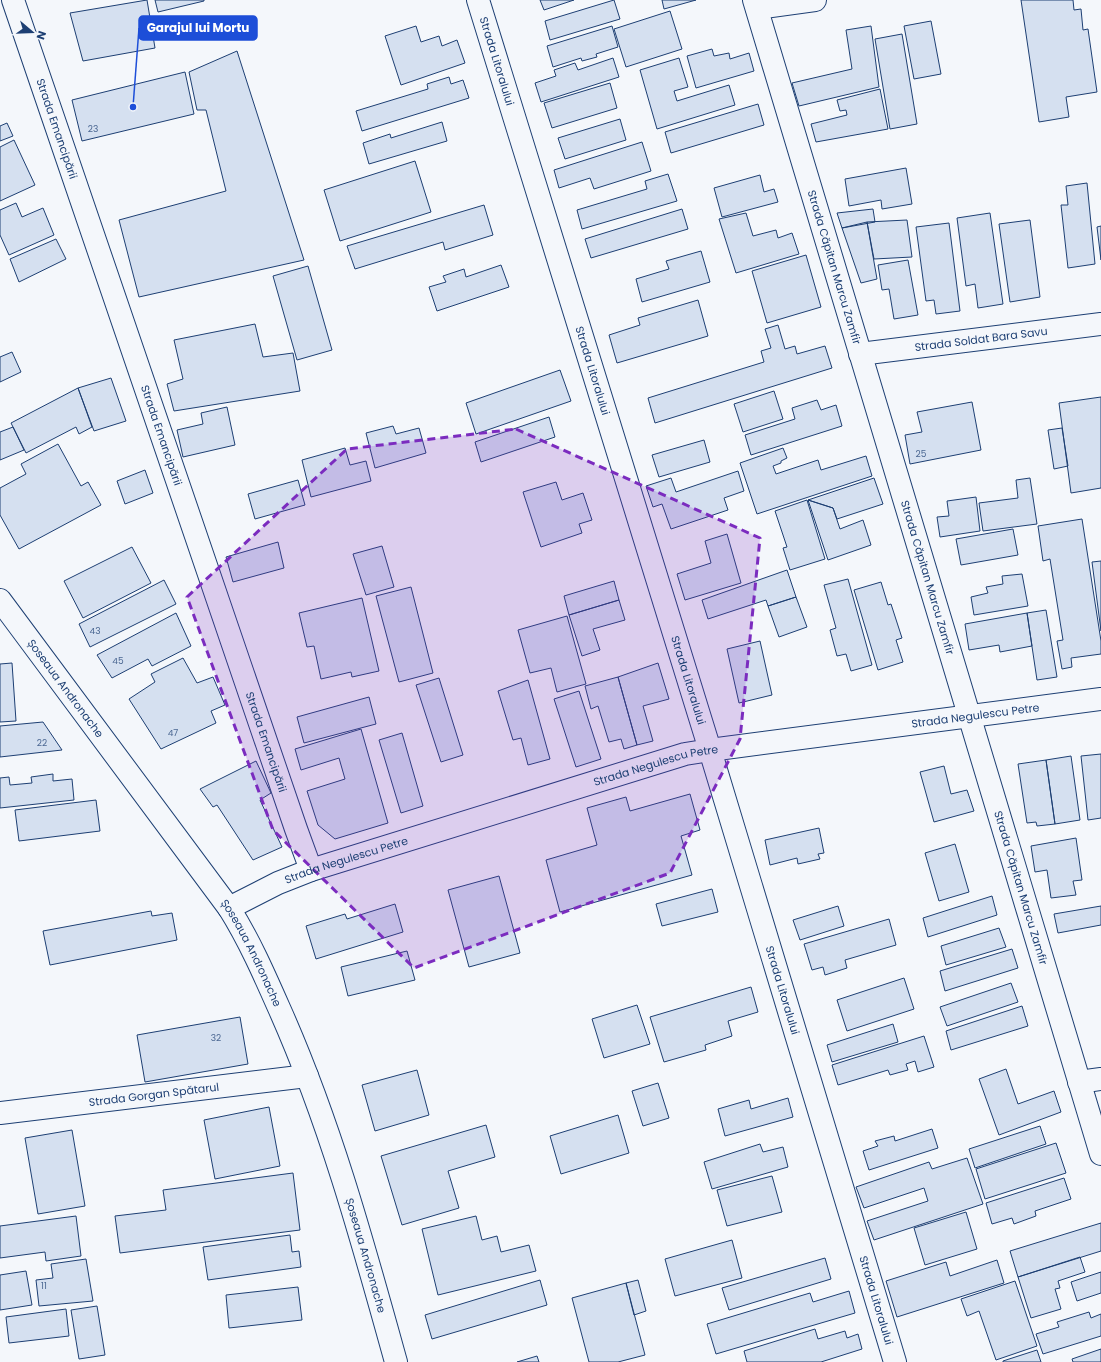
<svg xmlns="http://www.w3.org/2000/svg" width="1101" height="1362" viewBox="0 0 1101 1362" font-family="Poppins,sans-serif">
<rect width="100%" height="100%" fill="#f4f7fb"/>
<path fill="#d5e0f0" stroke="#1d3f73" d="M 147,0 L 155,48 L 83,61 L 70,13 Z
M 155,0 L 204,0 L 204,1 L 158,12 Z
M 540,0 L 574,0 L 544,10 Z
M 614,0 L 620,19 L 550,40 L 545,21 Z
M 662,0 L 696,0 L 664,9 Z
M 1021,0 L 1073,0 L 1074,10 L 1081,9 L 1083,30 L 1088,29 L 1097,92 L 1066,97 L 1069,117 L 1039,122 Z
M 670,11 L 682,49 L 626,67 L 614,29 Z
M 931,21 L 941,74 L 914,79 L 904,26 Z
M 416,26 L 421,42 L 439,36 L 442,46 L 457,40 L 465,63 L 401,85 L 385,36 Z
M 612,26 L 618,47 L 596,54 L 597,57 L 582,61 L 581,58 L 553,67 L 547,46 Z
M 871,26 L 879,87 L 799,106 L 792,83 L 852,69 L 846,30 Z
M 902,34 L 917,124 L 890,129 L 875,39 Z
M 712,49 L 714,56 L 729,53 L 730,59 L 749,53 L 754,71 L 696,88 L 687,56 Z
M 237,51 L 304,260 L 139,297 L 119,220 L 226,191 L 206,110 L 197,110 L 189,72 Z
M 613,58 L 619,77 L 541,102 L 535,83 L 556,76 L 554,70 L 575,63 L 578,70 Z
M 679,58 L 688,87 L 674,91 L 677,101 L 729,85 L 735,105 L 657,129 L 640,70 Z
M 185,72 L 194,114 L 82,141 L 72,100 Z
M 449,77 L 451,84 L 463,80 L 469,98 L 362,131 L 356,111 L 428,89 L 427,84 Z
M 610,83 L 617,108 L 552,128 L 544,103 Z
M 880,89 L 888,129 L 816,142 L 811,124 L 847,115 L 846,110 L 840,111 L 837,100 Z
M 758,104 L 764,125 L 671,153 L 665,132 Z
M 620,119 L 626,140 L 565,159 L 558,138 Z
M 442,122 L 447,141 L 369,164 L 363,143 L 390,134 L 391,138 Z
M 7,123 L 13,136 L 0,141 L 0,126 Z
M 14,140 L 35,185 L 0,201 L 0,147 Z
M 642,142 L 651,171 L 594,189 L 590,178 L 559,188 L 554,170 Z
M 415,161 L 431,212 L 340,241 L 324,190 Z
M 906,168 L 912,204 L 882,209 L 881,200 L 849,206 L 845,179 Z
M 668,174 L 677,201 L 582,229 L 577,210 L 647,189 L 645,181 Z
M 760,175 L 764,192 L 774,189 L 778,202 L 722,217 L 714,188 Z
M 1087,183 L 1095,264 L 1068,268 L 1061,205 L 1068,205 L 1066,186 Z
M 16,203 L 22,217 L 43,208 L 54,235 L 9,255 L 0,235 L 0,210 Z
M 484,205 L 493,235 L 445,250 L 443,242 L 355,269 L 347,246 Z
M 682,209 L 688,229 L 591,258 L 585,239 Z
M 873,209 L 875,222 L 842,228 L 837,213 Z
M 746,213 L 753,236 L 776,230 L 778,238 L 792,233 L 799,254 L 736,273 L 719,219 Z
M 990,213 L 1003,304 L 978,308 L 975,284 L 966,286 L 957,218 Z
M 907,220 L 912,257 L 874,259 L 867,222 Z
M 1030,220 L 1040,297 L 1010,302 L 999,224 Z
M 867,222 L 877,279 L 861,283 L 842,228 Z
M 949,223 L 960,311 L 936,314 L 934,300 L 926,301 L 916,227 Z
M 1101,226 L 1101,260 L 1097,227 Z
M 56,239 L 66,259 L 19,282 L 10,259 Z
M 701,251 L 710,282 L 642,302 L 636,279 L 669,269 L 666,261 Z
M 806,255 L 821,307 L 767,323 L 752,271 Z
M 908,260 L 918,315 L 894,319 L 889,289 L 882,290 L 878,265 Z
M 501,265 L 509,287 L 437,311 L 429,287 L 446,282 L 443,276 L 464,269 L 466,277 Z
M 308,266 L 332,350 L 297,360 L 273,276 Z
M 698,300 L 708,336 L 617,363 L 609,335 L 640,325 L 638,318 Z
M 255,324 L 263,357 L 293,353 L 300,391 L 174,411 L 167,384 L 183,379 L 174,340 Z
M 778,325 L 785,349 L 795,346 L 797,354 L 825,346 L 832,368 L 655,423 L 648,398 L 764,362 L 761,351 L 771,348 L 765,329 Z
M 12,352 L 21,372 L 0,382 L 0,357 Z
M 560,370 L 571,401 L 476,434 L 466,403 Z
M 111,378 L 126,421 L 94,431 L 78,388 Z
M 78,388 L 92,427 L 79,434 L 76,427 L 26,453 L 11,423 Z
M 774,391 L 783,419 L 743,432 L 734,404 Z
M 1101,397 L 1101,488 L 1071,493 L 1059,403 Z
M 817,400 L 821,410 L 836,405 L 842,426 L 751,455 L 745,435 L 795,419 L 792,408 Z
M 972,402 L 981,450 L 910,464 L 905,435 L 922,432 L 917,412 Z
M 227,407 L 235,445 L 183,457 L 177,430 L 203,424 L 201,413 Z
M 549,417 L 555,437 L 481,462 L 475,442 Z
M 393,426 L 396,434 L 419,428 L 426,453 L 375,468 L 366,433 Z
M 13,427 L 24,450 L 0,460 L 0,432 Z
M 1062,428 L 1068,466 L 1054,469 L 1048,430 Z
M 704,440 L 710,462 L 659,477 L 652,455 Z
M 58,444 L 81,486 L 88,482 L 101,505 L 19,549 L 0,515 L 0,488 L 26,474 L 21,464 Z
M 345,448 L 350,465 L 366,461 L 371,481 L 311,497 L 302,460 Z
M 783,448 L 787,458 L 781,461 L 781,463 L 773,466 L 776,474 L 818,460 L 821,470 L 866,456 L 872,476 L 757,514 L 740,463 Z
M 145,470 L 153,493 L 125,504 L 117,481 Z
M 738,471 L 744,491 L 724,498 L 728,510 L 671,529 L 662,504 L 653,507 L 646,486 L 671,478 L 676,492 Z
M 874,478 L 883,504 L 837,519 L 833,508 L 808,500 Z
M 1030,478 L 1037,524 L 983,531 L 979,503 L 1018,498 L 1016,480 Z
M 298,480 L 305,505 L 255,519 L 248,494 Z
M 556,482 L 562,500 L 583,493 L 592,520 L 579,524 L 582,533 L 541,547 L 523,492 Z
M 976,497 L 980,531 L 940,537 L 937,517 L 949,516 L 947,501 Z
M 807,500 L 825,559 L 790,570 L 783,548 L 787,547 L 775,511 Z
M 808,500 L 833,508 L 840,529 L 863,520 L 871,545 L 828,560 Z
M 1082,519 L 1101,641 L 1101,654 L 1071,658 L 1072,667 L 1062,669 L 1057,641 L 1063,640 L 1050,559 L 1043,561 L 1038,526 Z
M 1013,529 L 1018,555 L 961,565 L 956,539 Z
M 727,534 L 741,583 L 685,600 L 677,574 L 711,563 L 705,541 Z
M 278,542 L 284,568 L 233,582 L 226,557 Z
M 382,546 L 394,587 L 366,595 L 353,554 Z
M 132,547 L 151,583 L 83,618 L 64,581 Z
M 1101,561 L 1101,631 L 1092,562 Z
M 787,570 L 796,597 L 768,606 L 766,600 L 708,619 L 702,600 Z
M 1022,574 L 1028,606 L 974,615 L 971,597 L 988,593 L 986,587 L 1003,584 L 1002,576 Z
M 848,579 L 872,665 L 851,671 L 846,654 L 837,656 L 830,630 L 836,628 L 824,585 Z
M 164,580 L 176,604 L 90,647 L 79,624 Z
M 614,581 L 619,600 L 569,615 L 564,596 Z
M 881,582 L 888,605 L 891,604 L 902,638 L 896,640 L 903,662 L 878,670 L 854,590 Z
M 411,587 L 433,673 L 399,682 L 376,596 Z
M 796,597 L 807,627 L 779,637 L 768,606 Z
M 362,598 L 379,671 L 352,677 L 351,672 L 321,679 L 314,646 L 307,647 L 299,613 Z
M 619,600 L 625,620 L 593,629 L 600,650 L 582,656 L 569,615 Z
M 1046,610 L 1057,677 L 1037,680 L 1027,613 Z
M 176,613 L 191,646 L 152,666 L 148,659 L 112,678 L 97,655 Z
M 1027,613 L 1032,646 L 1000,652 L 999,645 L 969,650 L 965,624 Z
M 567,616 L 586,684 L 557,692 L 551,668 L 530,673 L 518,630 Z
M 760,641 L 772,695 L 739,703 L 727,649 Z
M 183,658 L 197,683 L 213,677 L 225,705 L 211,711 L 216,723 L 161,749 L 129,699 L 155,682 L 151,674 Z
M 12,663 L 16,721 L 0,722 L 0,664 Z
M 658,663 L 669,699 L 643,706 L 653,741 L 637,745 L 618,677 Z
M 618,677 L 637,745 L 624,749 L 621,739 L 609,742 L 598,706 L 591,709 L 585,686 Z
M 439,678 L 463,755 L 441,762 L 416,685 Z
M 528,680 L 550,759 L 528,765 L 521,738 L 513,740 L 498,691 Z
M 579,691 L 601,759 L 576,767 L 554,699 Z
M 369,697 L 376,724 L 304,743 L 297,717 Z
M 43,722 L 62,750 L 0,757 L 0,726 Z
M 361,729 L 388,823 L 335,839 L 318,825 L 307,791 L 345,779 L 339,758 L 301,770 L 295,749 Z
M 402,733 L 423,806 L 401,813 L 379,740 Z
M 1101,754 L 1101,818 L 1088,820 L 1081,756 Z
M 1071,756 L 1080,820 L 1055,824 L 1046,760 Z
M 1046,760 L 1055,824 L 1037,826 L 1036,822 L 1027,823 L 1018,764 Z
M 256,761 L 271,793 L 260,800 L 282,847 L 253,860 L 217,805 L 213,807 L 200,789 Z
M 944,766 L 951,794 L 967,790 L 974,811 L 934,822 L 920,772 Z
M 53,774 L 53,781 L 72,779 L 74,800 L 0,808 L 0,778 L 9,777 L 10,785 L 32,783 L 31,777 Z
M 690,794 L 700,830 L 681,836 L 692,875 L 560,912 L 546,860 L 597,845 L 587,808 L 626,797 L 630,811 Z
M 96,800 L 100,831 L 19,841 L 15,810 Z
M 819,828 L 824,853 L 818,854 L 820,859 L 798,864 L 797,858 L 770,865 L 765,840 Z
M 1076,838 L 1082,880 L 1073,881 L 1076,895 L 1051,898 L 1047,870 L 1035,872 L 1031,846 Z
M 955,844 L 969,892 L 939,901 L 925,853 Z
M 499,876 L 520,953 L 469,967 L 448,890 Z
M 712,889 L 718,912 L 662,926 L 656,904 Z
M 992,896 L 997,915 L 928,937 L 923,918 Z
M 395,904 L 403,932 L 316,959 L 306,926 L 345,914 L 347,919 Z
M 838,906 L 844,926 L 800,940 L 793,920 Z
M 1101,906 L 1101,925 L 1058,933 L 1054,914 Z
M 151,911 L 152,916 L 172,913 L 177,940 L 50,965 L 43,931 Z
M 889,919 L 896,945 L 845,960 L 847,968 L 825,975 L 823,967 L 812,970 L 804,944 Z
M 999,928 L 1006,947 L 946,965 L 941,946 Z
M 1012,949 L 1018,968 L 945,991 L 940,971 Z
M 407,951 L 415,980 L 348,996 L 341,967 Z
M 904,978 L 914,1009 L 847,1031 L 837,1000 Z
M 1011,983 L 1018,1002 L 947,1026 L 940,1007 Z
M 751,987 L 758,1012 L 728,1021 L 732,1036 L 705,1045 L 706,1050 L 664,1062 L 650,1017 Z
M 637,1005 L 650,1044 L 604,1058 L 592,1019 Z
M 1022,1006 L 1028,1026 L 951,1050 L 946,1031 Z
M 240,1017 L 248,1064 L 145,1082 L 137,1035 Z
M 893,1024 L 898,1042 L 832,1062 L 827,1045 Z
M 924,1036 L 934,1067 L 918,1072 L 915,1061 L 906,1064 L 908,1070 L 890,1075 L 888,1070 L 838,1085 L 832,1065 Z
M 1006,1069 L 1018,1104 L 1054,1091 L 1061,1112 L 999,1135 L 979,1079 Z
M 417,1070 L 429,1115 L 375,1131 L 362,1085 Z
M 658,1083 L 669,1118 L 643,1126 L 632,1091 Z
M 788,1098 L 793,1117 L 725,1136 L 718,1109 L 749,1100 L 751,1109 Z
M 269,1107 L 280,1166 L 215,1179 L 204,1120 Z
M 618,1115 L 629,1153 L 561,1174 L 550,1136 Z
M 486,1125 L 495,1157 L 448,1171 L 459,1208 L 402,1225 L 381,1156 Z
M 1040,1126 L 1046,1144 L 975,1168 L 969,1149 Z
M 932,1129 L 938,1148 L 869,1170 L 863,1151 L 878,1146 L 875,1141 L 894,1136 L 895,1141 Z
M 72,1130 L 85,1206 L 38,1214 L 25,1138 Z
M 1056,1143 L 1066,1173 L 985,1199 L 976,1169 Z
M 760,1144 L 763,1152 L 783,1147 L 788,1167 L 712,1189 L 704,1162 Z
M 967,1158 L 983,1204 L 874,1240 L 867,1221 L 928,1201 L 924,1188 L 864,1208 L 856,1187 L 929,1162 L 932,1169 Z
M 293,1173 L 300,1230 L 120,1253 L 115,1216 L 166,1210 L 163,1190 Z
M 772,1176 L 782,1212 L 727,1226 L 717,1190 Z
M 1064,1178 L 1071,1199 L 1035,1211 L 1036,1216 L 1014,1224 L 1012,1218 L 992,1224 L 986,1203 Z
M 966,1212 L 977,1249 L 925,1265 L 914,1228 Z
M 76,1216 L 81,1256 L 46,1261 L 45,1252 L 0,1258 L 0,1226 Z
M 476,1216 L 482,1240 L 497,1236 L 501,1252 L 529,1245 L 536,1271 L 438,1295 L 422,1229 Z
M 1101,1223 L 1101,1251 L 1018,1277 L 1010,1251 Z
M 290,1235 L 292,1252 L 299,1251 L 301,1267 L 208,1280 L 203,1247 Z
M 732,1240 L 742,1278 L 675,1296 L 665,1259 Z
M 1080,1257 L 1085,1272 L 1058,1281 L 1060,1288 L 1055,1289 L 1061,1309 L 1031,1318 L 1018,1277 Z
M 825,1258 L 831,1279 L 729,1310 L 722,1288 Z
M 86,1259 L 93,1301 L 39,1306 L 36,1280 L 53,1278 L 51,1264 Z
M 997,1260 L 1004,1283 L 897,1317 L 886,1281 L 946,1262 L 950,1276 Z
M 26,1271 L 32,1305 L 0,1310 L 0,1275 Z
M 1101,1272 L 1101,1293 L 1077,1301 L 1071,1282 Z
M 540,1280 L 547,1305 L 432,1339 L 425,1315 Z
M 638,1280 L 646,1311 L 634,1315 L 626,1283 Z
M 1015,1281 L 1037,1346 L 996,1360 L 979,1311 L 967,1316 L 961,1299 Z
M 626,1283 L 645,1355 L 618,1362 L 589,1362 L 572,1298 Z
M 298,1287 L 302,1320 L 229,1328 L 226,1295 Z
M 849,1291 L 855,1313 L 716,1354 L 707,1324 L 810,1293 L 813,1302 Z
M 97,1306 L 105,1355 L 79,1359 L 71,1310 Z
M 66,1309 L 69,1336 L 9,1343 L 6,1317 Z
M 1089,1312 L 1091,1318 L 1101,1314 L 1101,1336 L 1043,1354 L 1036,1334 L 1059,1327 L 1057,1322 Z
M 815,1329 L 818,1339 L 845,1331 L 847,1338 L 858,1334 L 862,1349 L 821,1362 L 747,1362 L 744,1351 Z
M 1101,1349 L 1101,1362 L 1073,1362 L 1072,1359 Z
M 1037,1350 L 1041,1362 L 1003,1362 L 1003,1361 Z
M 537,1356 L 539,1362 L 517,1362 Z"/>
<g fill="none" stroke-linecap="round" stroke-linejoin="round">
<defs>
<g id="minor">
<path id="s1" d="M 13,0 L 296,829 L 311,870"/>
<path id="s2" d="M 754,0 L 1101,1154"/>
<path d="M 757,8 L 815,0"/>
<path id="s3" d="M 860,354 L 1101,324"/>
<path id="s4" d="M 229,908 L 278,883 L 311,870 L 685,754 L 710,750 L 1101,699"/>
<path d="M 1079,1082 L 1101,1079"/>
<path id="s5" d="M 0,1113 L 307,1076"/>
</g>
<g id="tertiary">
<path id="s6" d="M 478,0 L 710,750 L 895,1362"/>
</g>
<g id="secondary">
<path id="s7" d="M 0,600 L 229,908 C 249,940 264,974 279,1008 C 330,1122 363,1243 396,1362"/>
</g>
</defs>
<use href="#minor" stroke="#1d3f73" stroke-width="24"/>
<use href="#tertiary" stroke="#1d3f73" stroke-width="24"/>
<use href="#secondary" stroke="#1d3f73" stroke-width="24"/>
<use href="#minor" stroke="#f4f7fb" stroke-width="22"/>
<use href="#tertiary" stroke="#f4f7fb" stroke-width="22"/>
<use href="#secondary" stroke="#f4f7fb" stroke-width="22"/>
</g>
<path fill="#7b2cbf" fill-opacity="0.2" stroke="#7b2cbf" stroke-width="3" stroke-dasharray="8 5" stroke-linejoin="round" d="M 516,429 L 760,538 L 740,739 L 670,873 L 414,968 L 273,830 L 187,597 L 347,449 Z"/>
<g text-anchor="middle" stroke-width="3" stroke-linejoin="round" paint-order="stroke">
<g font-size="9" fill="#4b6792">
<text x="93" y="132">23</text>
<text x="921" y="457">25</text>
<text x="95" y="634">43</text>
<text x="118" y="664">45</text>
<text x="173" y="736">47</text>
<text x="42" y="746">22</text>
<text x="216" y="1041">32</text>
<text x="44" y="1289">11</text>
</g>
<g font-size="11" fill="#1d3f73" stroke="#f4f7fb">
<text dy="4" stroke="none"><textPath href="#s6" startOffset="64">Strada Litoralului</textPath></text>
<text dy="4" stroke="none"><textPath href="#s1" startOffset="136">Strada Emancipării</textPath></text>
<text dy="4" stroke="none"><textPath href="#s2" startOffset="279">Strada Căpitan Marcu Zamfir</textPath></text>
<text dy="4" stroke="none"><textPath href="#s3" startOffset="122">Strada Soldat Bara Savu</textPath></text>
<text dy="4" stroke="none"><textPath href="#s6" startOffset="388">Strada Litoralului</textPath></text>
<text dy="4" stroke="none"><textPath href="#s1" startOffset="460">Strada Emancipării</textPath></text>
<text dy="4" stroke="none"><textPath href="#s2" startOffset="603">Strada Căpitan Marcu Zamfir</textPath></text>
<text dy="4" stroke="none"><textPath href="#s6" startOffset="712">Strada Litoralului</textPath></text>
<text dy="4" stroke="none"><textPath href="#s7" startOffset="110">Șoseaua Andronache</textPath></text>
<text dy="4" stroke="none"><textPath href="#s4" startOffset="775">Strada Negulescu Petre</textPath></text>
<text dy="4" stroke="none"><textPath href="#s1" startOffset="784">Strada Emancipării</textPath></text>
<text dy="4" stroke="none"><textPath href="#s4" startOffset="451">Strada Negulescu Petre</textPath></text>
<text dy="4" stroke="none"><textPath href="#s4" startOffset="127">Strada Negulescu Petre</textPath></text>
<text dy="4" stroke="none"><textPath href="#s2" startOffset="927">Strada Căpitan Marcu Zamfir</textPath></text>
<text dy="4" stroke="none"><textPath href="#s7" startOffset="434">Șoseaua Andronache</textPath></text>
<text dy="4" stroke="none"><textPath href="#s6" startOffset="1036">Strada Litoralului</textPath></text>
<text dy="4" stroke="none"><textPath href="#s5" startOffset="155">Strada Gorgan Spătarul</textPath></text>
<text dy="4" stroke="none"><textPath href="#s7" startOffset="758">Șoseaua Andronache</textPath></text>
<text dy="4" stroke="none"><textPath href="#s6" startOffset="1360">Strada Litoralului</textPath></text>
</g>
</g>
<path fill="none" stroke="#1d4ed8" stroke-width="1.5" d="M133 107L139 28"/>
<circle fill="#1d4ed8" stroke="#f4f7fb" stroke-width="1.5" cx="133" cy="107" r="4"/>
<rect fill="#1d4ed8" stroke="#1d4ed8" stroke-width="1.5" x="139" y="16" width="118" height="24" rx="4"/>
<g font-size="12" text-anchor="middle" font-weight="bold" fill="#fff">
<text x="198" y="32">Garajul lui Mortu</text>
</g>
<g transform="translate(32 32) rotate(109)" stroke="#f4f7fb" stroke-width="3" paint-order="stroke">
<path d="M0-3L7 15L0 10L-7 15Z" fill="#1d3f73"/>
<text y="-6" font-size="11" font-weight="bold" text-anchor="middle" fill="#1d3f73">N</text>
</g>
</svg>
